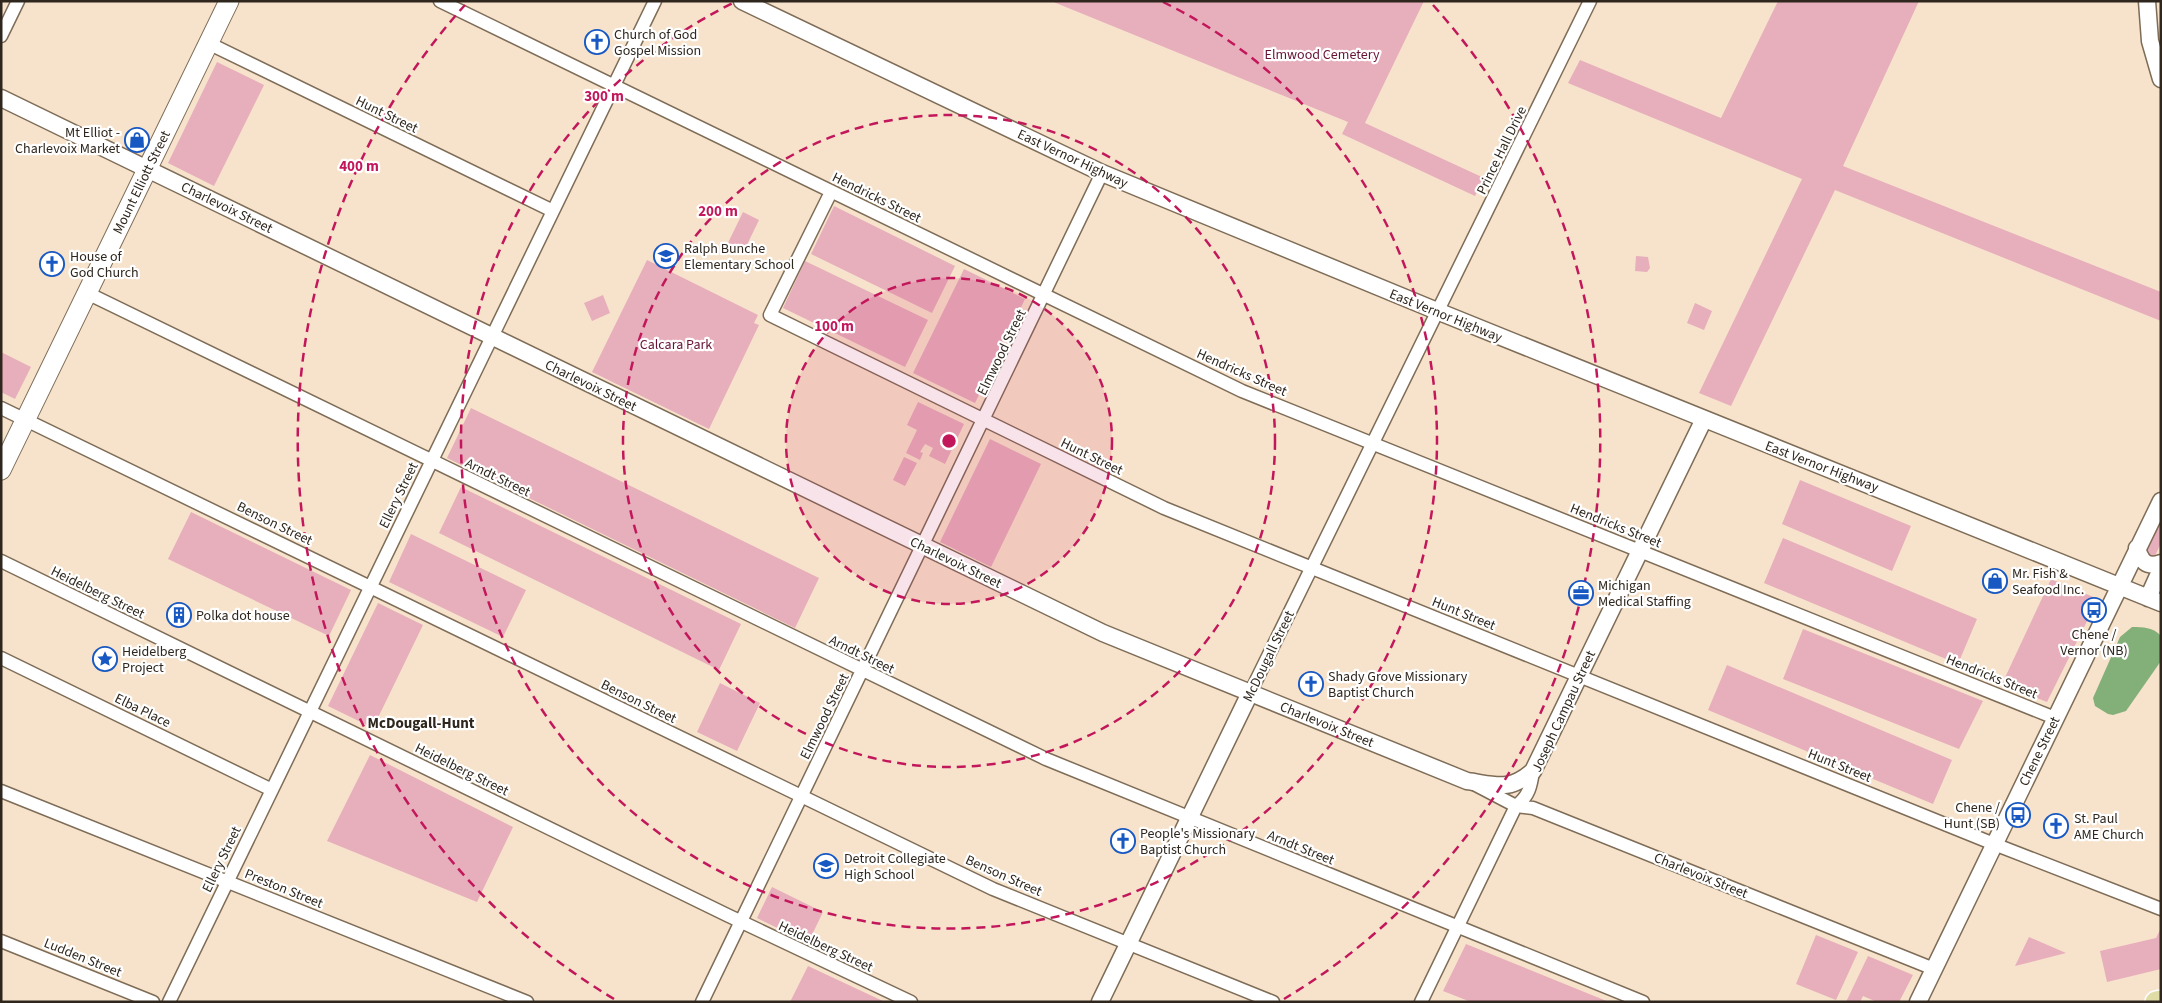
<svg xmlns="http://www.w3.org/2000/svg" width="2162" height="1003" viewBox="0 0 2162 1003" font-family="'Source Sans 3',sans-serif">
<rect width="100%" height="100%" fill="#f7e3cb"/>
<path fill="#e7aebc" d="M 1051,1 L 1424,1 L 1365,123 L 1484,178 L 1475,196 L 1342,134 L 1348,122 Z
M 1778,1 L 1919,1 L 1843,166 L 2161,292 L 2161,321 L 1835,190 L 1731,406 L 1699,393 L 1802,179 L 1568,83 L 1580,60 L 1721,118 Z
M 217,62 L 264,85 L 214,186 L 168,163 Z
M 834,206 L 955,266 L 932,313 L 811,254 Z
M 743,212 L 759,220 L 742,255 L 726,247 Z
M 1636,256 L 1648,257 L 1650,268 L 1647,272 L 1635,271 Z
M 647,260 L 758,315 L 754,323 L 759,325 L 709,429 L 592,372 Z
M 805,261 L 928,320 L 905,367 L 783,308 Z
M 964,269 L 1025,299 L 975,403 L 913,373 Z
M 603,295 L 610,313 L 592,321 L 584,303 Z
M 1695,303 L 1712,311 L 1704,330 L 1687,323 Z
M 1,352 L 31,367 L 15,399 L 1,392 Z
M 918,402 L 964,424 L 945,464 L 929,456 L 933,448 L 925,444 L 920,452 L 923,453 L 920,460 L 906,453 L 917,430 L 907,425 Z
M 471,408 L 819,578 L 795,628 L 447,458 Z
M 990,439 L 1041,464 L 991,567 L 940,542 Z
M 904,457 L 917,463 L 905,486 L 893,480 Z
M 1800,480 L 1911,526 L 1892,571 L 1782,524 Z
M 461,487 L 741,624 L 719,670 L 439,533 Z
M 191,512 L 351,590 L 329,636 L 168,559 Z
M 2161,521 L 2161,543 L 2154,558 L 2150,559 L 2145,553 Z
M 411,534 L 526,590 L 503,637 L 389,582 Z
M 1783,538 L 1977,619 L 1958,664 L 1764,583 Z
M 2051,579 L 2098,599 L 2047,702 L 2002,684 Z
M 378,603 L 423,625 L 373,728 L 328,706 Z
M 1803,629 L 1983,701 L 1959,749 L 1783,679 Z
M 1727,665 L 1952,760 L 1933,804 L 1708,710 Z
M 720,683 L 760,703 L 737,751 L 697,732 Z
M 370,755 L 513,827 L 477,902 L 327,841 Z
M 772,887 L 823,912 L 808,943 L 757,918 Z
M 2161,928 L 2161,969 L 2107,982 L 2100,951 L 2156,938 Z
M 1816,935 L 1858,952 L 1836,1000 L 1796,984 Z
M 2029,937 L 2066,953 L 2015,966 Z
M 1466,944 L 1609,1002 L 1471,1002 L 1443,991 Z
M 1868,956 L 1913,975 L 1899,1002 L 1877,1002 L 1863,996 L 1860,1002 L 1846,1002 Z
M 808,966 L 885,1002 L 790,1002 Z"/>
<path fill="#83af79" d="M 2132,627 C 2143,627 2153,627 2161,636 L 2161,661 L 2126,711 L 2113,715 L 2108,714 L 2095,706 L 2093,698 L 2120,637 Z"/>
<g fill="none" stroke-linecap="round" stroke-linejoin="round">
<defs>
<path id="minor" d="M 440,1 L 1242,391 L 2055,718
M 1,36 L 18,1
M 208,43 L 553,211
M 831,192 L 770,315 L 1164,508 L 1994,844 L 2161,909
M 87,293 L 1046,759 L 1643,1002
M 1,408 L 993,889 L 1273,1002
M 1,561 L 727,915 L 911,1002
M 1,658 L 272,790
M 1250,693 L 1590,1
M 1474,784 L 1516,806 L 1533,808 L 1934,969
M 1,791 L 527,1002
M 1,941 L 153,1002
M 169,1002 L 655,1
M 702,1002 L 1102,173
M 1421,1002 L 1516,806 C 1529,796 1531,786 1533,771"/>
<path id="tertiary" d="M 742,1 L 1102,173 L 1437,311 L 2161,603
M 2147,1 L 2150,41 L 2161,79
M 1,98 L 1103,633 L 1467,781 C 1496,785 1509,792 1533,771 L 1704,419
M 2137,548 C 2141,561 2146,568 2161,563
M 2148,598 L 2161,569
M 1100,1002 L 1250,693
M 1918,1002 L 2161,501"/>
<path id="secondary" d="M 1,470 L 229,1"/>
<path id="primary" d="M 2156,1002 L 2161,1001"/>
</defs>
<use href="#minor" stroke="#7e6c57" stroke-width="15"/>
<use href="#tertiary" stroke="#7e6c57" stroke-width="19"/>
<use href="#secondary" stroke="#7e6c57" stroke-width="21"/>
<use href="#primary" stroke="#fff" stroke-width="24"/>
<use href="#minor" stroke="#fff" stroke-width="12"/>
<use href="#tertiary" stroke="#fff" stroke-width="16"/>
<use href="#secondary" stroke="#fff" stroke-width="19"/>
<use href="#primary" stroke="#e0dca6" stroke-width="21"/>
</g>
<circle cx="949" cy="441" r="163" fill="#c2185b" fill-opacity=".12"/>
<g fill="none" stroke="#c2185b" stroke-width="2.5" stroke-dasharray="9 6">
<circle cx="949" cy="441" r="163"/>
<circle cx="949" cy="441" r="326"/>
<path d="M1163 2A488 488 0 1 1 735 2"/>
<path d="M614 999A651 651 0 0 1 465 5M1433 5A651 651 0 0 1 1284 999"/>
</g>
<defs>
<symbol id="church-ring" viewBox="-11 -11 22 22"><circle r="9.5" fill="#fff" stroke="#1758c3" stroke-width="1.5"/><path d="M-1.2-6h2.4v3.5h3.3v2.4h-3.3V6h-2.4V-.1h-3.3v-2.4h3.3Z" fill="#1758c3"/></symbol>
<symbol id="shop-ring" viewBox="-11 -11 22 22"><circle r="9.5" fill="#fff" stroke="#1758c3" stroke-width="1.5"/><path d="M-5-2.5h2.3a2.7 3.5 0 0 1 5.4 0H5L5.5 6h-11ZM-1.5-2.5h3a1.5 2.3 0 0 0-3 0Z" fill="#1758c3"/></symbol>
<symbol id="school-ring" viewBox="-11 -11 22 22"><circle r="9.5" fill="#fff" stroke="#1758c3" stroke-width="1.5"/><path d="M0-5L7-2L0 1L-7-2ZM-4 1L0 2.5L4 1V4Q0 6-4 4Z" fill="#1758c3"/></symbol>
<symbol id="office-ring" viewBox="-11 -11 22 22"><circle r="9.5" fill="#fff" stroke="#1758c3" stroke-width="1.5"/><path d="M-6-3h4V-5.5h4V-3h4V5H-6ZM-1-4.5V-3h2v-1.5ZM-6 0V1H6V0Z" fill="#1758c3"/></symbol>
<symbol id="bus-ring" viewBox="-11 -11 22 22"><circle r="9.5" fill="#fff" stroke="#1758c3" stroke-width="1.5"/><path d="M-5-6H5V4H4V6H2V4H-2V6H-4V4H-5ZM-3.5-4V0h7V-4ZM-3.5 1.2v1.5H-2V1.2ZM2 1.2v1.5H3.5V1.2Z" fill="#1758c3"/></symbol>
<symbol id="building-ring" viewBox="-11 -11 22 22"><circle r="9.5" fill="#fff" stroke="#1758c3" stroke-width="1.5"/><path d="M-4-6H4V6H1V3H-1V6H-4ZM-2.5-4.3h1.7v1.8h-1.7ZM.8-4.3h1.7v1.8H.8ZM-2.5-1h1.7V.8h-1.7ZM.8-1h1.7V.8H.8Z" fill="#1758c3"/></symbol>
<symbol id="sight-ring" viewBox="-11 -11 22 22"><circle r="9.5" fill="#fff" stroke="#1758c3" stroke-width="1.5"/><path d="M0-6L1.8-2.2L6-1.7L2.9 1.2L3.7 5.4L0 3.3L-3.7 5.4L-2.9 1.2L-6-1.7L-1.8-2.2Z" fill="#1758c3"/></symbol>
</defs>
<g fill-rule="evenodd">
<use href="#church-ring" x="583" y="28" width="28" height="28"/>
<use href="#shop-ring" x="123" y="126" width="28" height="28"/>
<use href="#school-ring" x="652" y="242" width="28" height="28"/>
<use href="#church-ring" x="38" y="250" width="28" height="28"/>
<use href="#shop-ring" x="1981" y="567" width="28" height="28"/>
<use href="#office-ring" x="1567" y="579" width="28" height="28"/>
<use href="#bus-ring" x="2080" y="596" width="28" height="28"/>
<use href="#building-ring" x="165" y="601" width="28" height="28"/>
<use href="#sight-ring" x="91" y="645" width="28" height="28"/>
<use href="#church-ring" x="1297" y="670" width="28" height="28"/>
<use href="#bus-ring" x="2004" y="801" width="28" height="28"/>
<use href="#church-ring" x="2042" y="812" width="28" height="28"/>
<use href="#church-ring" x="1109" y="827" width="28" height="28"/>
<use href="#school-ring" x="812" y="852" width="28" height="28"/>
</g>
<g text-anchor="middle" stroke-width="4.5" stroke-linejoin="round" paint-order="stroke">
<g font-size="14" fill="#2f271e" stroke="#fff" text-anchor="start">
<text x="614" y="39">Church of God<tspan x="614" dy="16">Gospel Mission</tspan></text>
<text x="120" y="137" text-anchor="end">Mt Elliot -<tspan x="120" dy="16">Charlevoix Market</tspan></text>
<text x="684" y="253">Ralph Bunche<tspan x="684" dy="16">Elementary School</tspan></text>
<text x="70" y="261">House of<tspan x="70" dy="16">God Church</tspan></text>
<text x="2012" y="578">Mr. Fish &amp;<tspan x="2012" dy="16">Seafood Inc.</tspan></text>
<text x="1598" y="590">Michigan<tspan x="1598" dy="16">Medical Staffing</tspan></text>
<text x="196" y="620">Polka dot house</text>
<text x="2094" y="639" text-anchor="middle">Chene /<tspan x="2094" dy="16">Vernor (NB)</tspan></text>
<text x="122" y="656">Heidelberg<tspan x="122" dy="16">Project</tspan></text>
<text x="1328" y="681">Shady Grove Missionary<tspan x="1328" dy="16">Baptist Church</tspan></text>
<text x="2000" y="812" text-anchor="end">Chene /<tspan x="2000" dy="16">Hunt (SB)</tspan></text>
<text x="2074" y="823">St. Paul<tspan x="2074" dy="16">AME Church</tspan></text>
<text x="1140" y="838">People's Missionary<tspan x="1140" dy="16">Baptist Church</tspan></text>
<text x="844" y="863">Detroit Collegiate<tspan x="844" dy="16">High School</tspan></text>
</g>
<g font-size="14" fill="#681334" stroke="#fff">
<text x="1322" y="59">Elmwood Cemetery</text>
<text x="676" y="349">Calcara Park</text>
</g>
<g font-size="14" fill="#2f271e" stroke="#fff">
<text transform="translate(387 114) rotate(26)" y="5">Hunt Street</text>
<text transform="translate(1501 150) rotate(-64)" y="5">Prince Hall Drive</text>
<text transform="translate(1073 158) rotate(25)" y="5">East Vernor Highway</text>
<text transform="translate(141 182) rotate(-64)" y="5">Mount Elliott Street</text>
<text transform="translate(877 197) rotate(26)" y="5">Hendricks Street</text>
<text transform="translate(227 207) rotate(26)" y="5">Charlevoix Street</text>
<text transform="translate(1446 315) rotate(22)" y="5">East Vernor Highway</text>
<text transform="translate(1001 352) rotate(-64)" y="5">Elmwood Street</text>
<text transform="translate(1242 372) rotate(24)" y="5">Hendricks Street</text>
<text transform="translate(591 385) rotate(26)" y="5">Charlevoix Street</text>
<text transform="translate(1092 456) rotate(26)" y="5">Hunt Street</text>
<text transform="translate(1822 466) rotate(21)" y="5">East Vernor Highway</text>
<text transform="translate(498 477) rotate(26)" y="5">Arndt Street</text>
<text transform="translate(398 495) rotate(-64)" y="5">Ellery Street</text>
<text transform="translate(275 523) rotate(26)" y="5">Benson Street</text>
<text transform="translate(1616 525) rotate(22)" y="5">Hendricks Street</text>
<text transform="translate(956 562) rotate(26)" y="5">Charlevoix Street</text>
<text transform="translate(98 592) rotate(26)" y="5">Heidelberg Street</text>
<text transform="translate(1464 613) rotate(22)" y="5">Hunt Street</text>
<text transform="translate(862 654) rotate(26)" y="5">Arndt Street</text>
<text transform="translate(1268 656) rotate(-64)" y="5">McDougall Street</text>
<text transform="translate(1992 676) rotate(22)" y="5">Hendricks Street</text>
<text transform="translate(639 701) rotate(26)" y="5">Benson Street</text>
<text transform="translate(143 710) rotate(26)" y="5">Elba Place</text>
<text transform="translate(1563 711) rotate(-65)" y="5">Joseph Campau Street</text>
<text transform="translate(824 716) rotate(-64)" y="5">Elmwood Street</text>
<text transform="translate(1327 724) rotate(22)" y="5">Charlevoix Street</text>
<text transform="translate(2039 751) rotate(-64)" y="5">Chene Street</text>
<text transform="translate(1840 765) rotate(22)" y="5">Hunt Street</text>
<text transform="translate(462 769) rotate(26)" y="5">Heidelberg Street</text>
<text transform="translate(1301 847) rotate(22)" y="5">Arndt Street</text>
<text transform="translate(221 859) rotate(-64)" y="5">Ellery Street</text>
<text transform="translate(1004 875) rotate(24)" y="5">Benson Street</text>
<text transform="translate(1701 875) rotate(22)" y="5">Charlevoix Street</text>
<text transform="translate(284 888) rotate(22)" y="5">Preston Street</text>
<text transform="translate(826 946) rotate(25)" y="5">Heidelberg Street</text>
<text transform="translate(83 957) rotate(22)" y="5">Ludden Street</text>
</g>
<g font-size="15" font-weight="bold" fill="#2f271e" stroke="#fff">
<text x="421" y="728">McDougall-Hunt</text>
</g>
</g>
<circle cx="949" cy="441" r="8" fill="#c2185b" stroke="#fff" stroke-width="2.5"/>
<g font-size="15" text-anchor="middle" font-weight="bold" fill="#c2185b" stroke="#fff" stroke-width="4.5" stroke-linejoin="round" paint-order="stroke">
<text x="604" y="101">300 m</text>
<text x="359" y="171">400 m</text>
<text x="718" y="216">200 m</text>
<text x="834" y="331">100 m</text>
</g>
<rect width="2162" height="1003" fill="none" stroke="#2f271e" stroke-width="5"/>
</svg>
